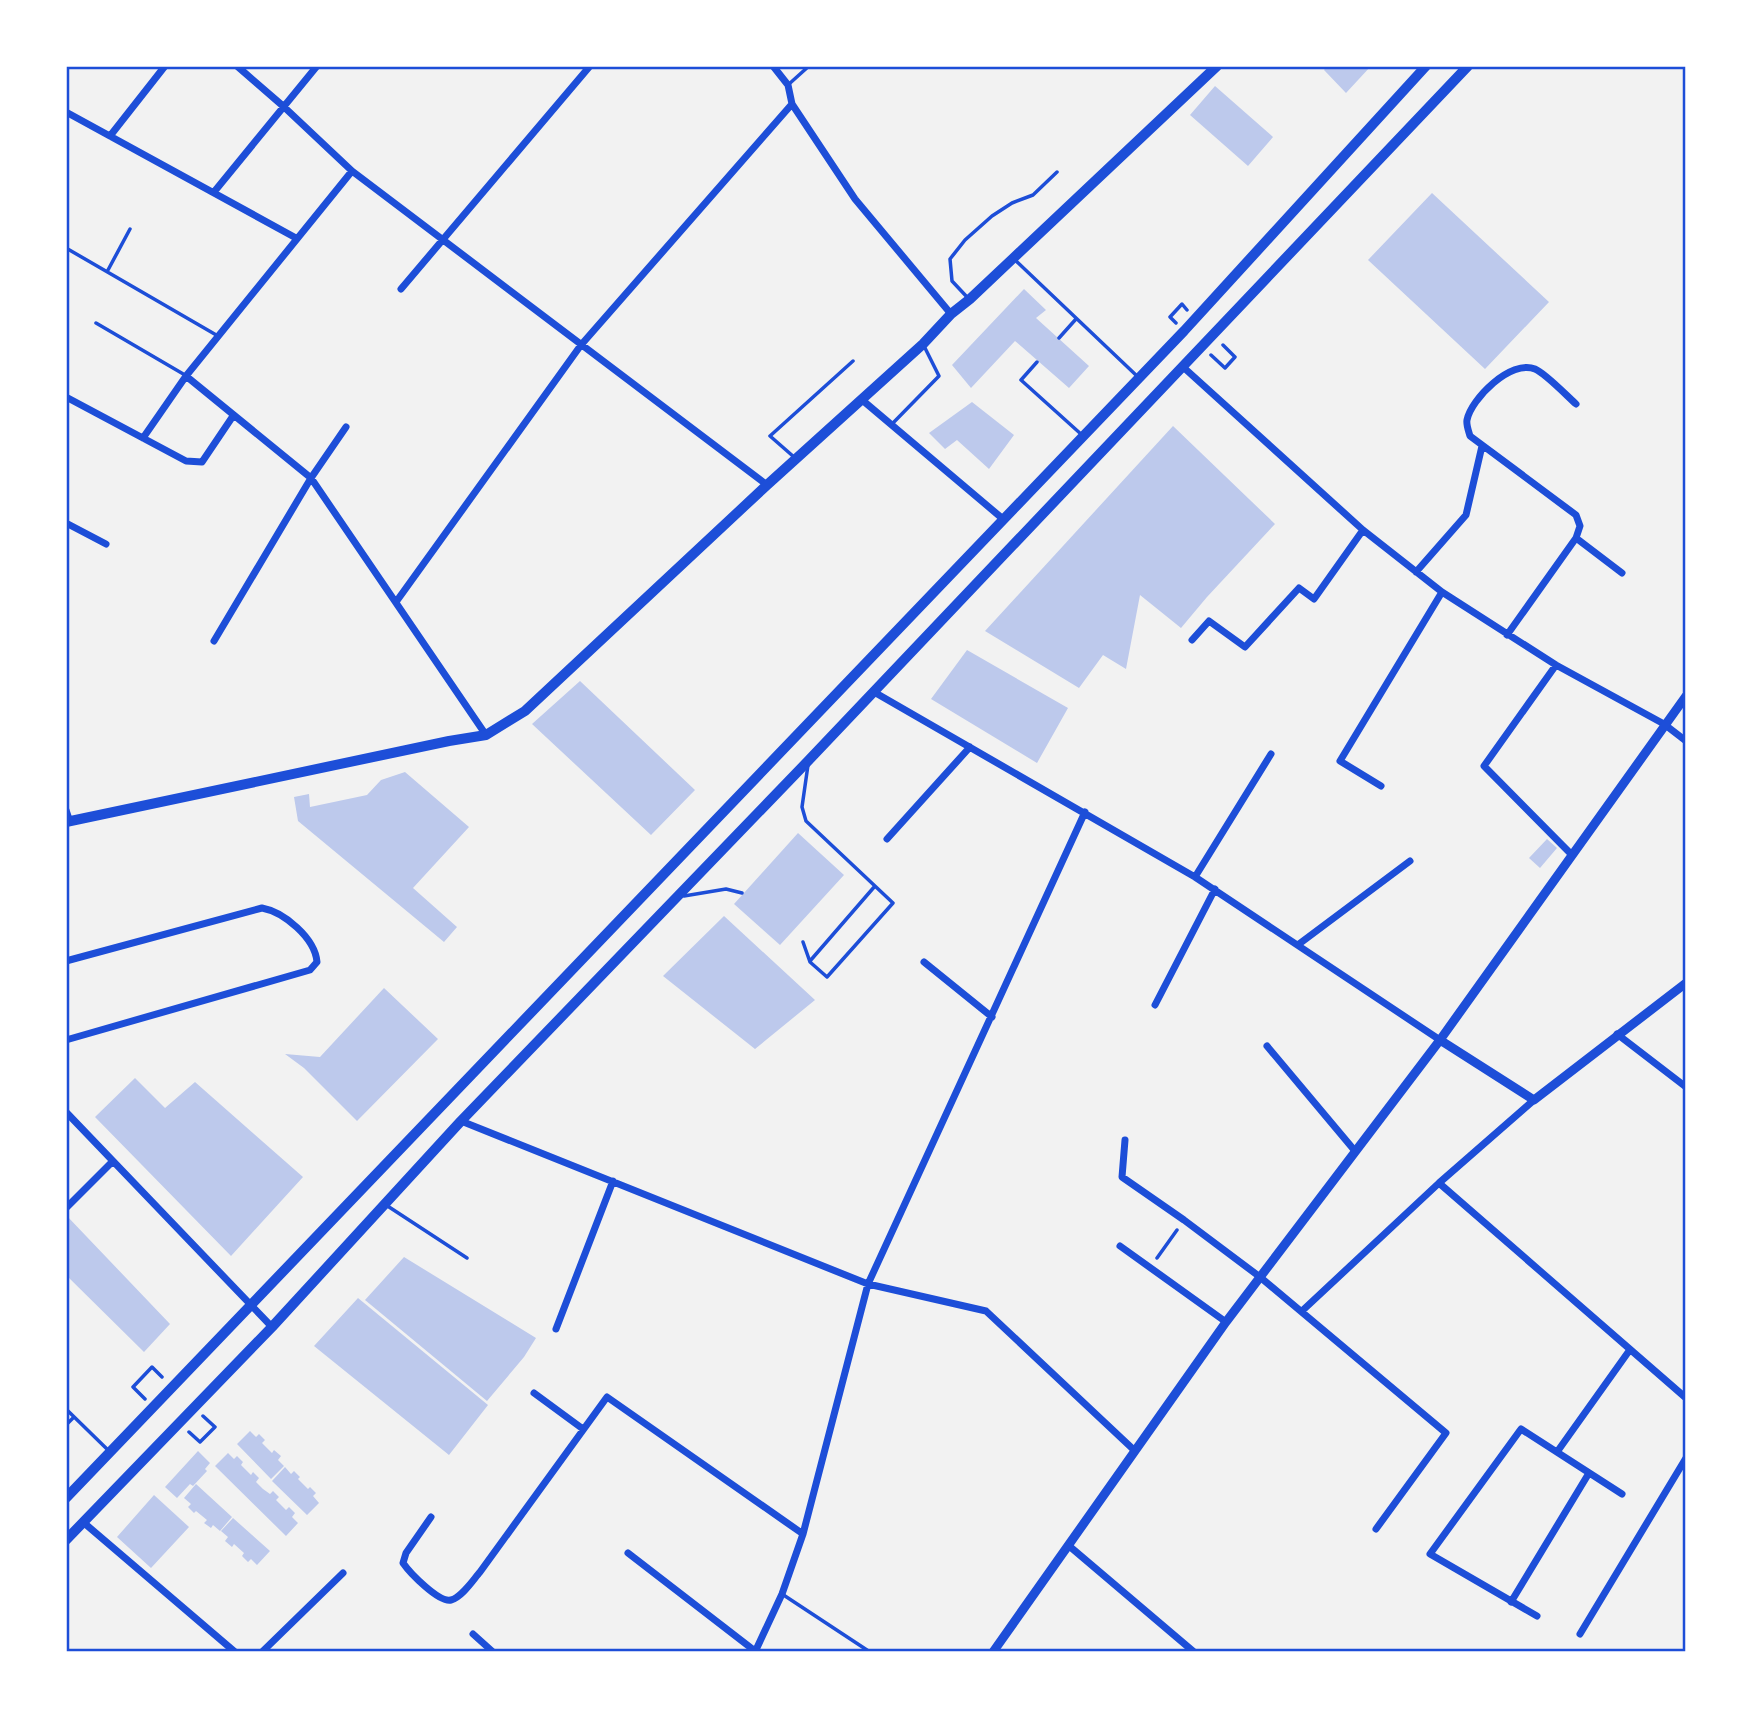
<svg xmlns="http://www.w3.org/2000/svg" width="1752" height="1718" viewBox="0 0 1752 1718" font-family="'DejaVu Sans',sans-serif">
<rect width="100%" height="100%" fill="#f2f2f2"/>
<path fill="#bdc9ec" d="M 1327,66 L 1371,66 L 1346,93 L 1324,70 Z
M 1215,86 L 1273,137 L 1248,166 L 1190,115 Z
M 1432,193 L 1549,302 L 1485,369 L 1368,260 Z
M 1024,289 L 1046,310 L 1036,318 L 1089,366 L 1069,388 L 1015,341 L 971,388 L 952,365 Z
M 972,402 L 1014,435 L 989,469 L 957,440 L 945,449 L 929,433 Z
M 1173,426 L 1275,524 L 1207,597 L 1181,628 L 1140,595 L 1126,669 L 1103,655 L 1079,688 L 985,631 Z
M 967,650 L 1068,708 L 1037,763 L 931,699 Z
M 580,681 L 695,790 L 651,835 L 532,724 Z
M 405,772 L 469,827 L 413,888 L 457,927 L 444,942 L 298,821 L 294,797 L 309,794 L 310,807 L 367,795 L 381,780 Z
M 798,833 L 844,875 L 780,945 L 734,904 Z
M 1547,839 L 1557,848 L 1540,868 L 1529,858 Z
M 724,916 L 815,1000 L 755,1049 L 663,976 Z
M 384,988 L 438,1039 L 357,1121 L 304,1068 L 285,1054 L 320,1057 Z
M 135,1078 L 165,1108 L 195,1082 L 303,1177 L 231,1256 L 95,1117 Z
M 66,1215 L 170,1324 L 144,1352 L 66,1275 Z
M 404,1257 L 536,1338 L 524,1357 L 487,1401 L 365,1300 Z
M 358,1298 L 488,1405 L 449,1455 L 314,1346 Z
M 250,1431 L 256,1437 L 259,1434 L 265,1440 L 262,1443 L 272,1453 L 274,1450 L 281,1456 L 278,1460 L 284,1466 L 271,1479 L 237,1444 Z
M 198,1451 L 210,1463 L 205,1469 L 207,1471 L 193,1486 L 190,1484 L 177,1498 L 165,1487 Z
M 228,1453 L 234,1459 L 237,1456 L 243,1462 L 241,1465 L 251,1475 L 253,1472 L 259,1478 L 256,1482 L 263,1489 L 270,1494 L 273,1491 L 279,1497 L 276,1500 L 286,1510 L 289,1507 L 295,1513 L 292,1517 L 298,1523 L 286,1536 L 215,1466 Z
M 285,1467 L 291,1474 L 294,1471 L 300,1477 L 298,1479 L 308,1489 L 310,1487 L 316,1493 L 313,1496 L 319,1503 L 307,1515 L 272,1481 Z
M 196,1484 L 232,1517 L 220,1531 L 213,1525 L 211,1528 L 204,1523 L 207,1520 L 196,1511 L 194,1513 L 188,1507 L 191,1504 L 184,1498 Z
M 154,1495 L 189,1527 L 151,1568 L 117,1537 Z
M 233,1518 L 270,1551 L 257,1565 L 251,1559 L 248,1562 L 242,1556 L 244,1553 L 234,1544 L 232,1547 L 225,1541 L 228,1537 L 221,1531 Z"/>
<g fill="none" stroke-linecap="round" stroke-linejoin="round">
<path stroke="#1d4ed8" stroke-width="3.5" d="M 1176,323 L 1170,317 L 1182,304 L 1187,310
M 1211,355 L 1225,368 L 1235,357 L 1223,345
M 1157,1258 L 1177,1230
M 145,1399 L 133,1387 L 152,1367 L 162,1377
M 189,1432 L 200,1442 L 215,1427 L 203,1416"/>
<path stroke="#1d4ed8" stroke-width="3.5" d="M 789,84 L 809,66
M 66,248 L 218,336
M 1014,259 L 1137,376
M 108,270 L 130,229
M 967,297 L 952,281 L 950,259 L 965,240 L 992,216 L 1012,203 L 1033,195 L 1057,172
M 96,323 L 185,375
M 1059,338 L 1076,319
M 1037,362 L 1021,380 L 1082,435
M 892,424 L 939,376 L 924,346
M 794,457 L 770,436 L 853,361
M 684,896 L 726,889 L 742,893
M 803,942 L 810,962 L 827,977 L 893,903 L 806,821 L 802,807 L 808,765
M 810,961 L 875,886
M 386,1205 L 467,1258
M 66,1409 L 109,1451
M 66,1425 L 74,1417
M 782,1594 L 870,1652"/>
<path stroke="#1d4ed8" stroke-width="7" d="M 237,66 L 283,106 L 352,171 L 767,485
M 773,66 L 788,85 L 792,104 L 855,199 L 951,314
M 66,112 L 296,238
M 110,136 L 165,66
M 214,192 L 317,66
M 401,289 L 590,66
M 1182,366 L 1363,530 L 1442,592 L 1556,665 L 1664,724 L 1686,741
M 186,376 L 311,478 L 486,735
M 66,397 L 186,461 L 202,462 L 233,416
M 861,399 L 1003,519
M 143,438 L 186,376 L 352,171
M 66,523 L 106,544
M 1576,538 L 1622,573
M 1416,572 L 1466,515 L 1482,446
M 396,602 L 581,345 L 792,104
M 1507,635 L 1576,538 L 1580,526 L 1576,515 L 1470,436 C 1469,432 1466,425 1467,420 C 1471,399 1511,359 1535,369 C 1545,373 1567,396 1576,404
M 1192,640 L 1209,621 L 1245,647 L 1299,588 L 1314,599 L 1363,530
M 214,641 L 311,478 L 346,427
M 1556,665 L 1484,766 L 1572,855
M 874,692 L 1195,877 L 1440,1040
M 1381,786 L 1340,761 L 1442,592
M 66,810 L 70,822
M 887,839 L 970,747
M 1195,877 L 1271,754
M 1299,944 L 1410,861
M 66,961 L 262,908 C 284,912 315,938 317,962 L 310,970 L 66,1040
M 924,962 L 992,1017
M 1155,1005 L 1215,889
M 1617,1034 L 1686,1087
M 1267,1046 L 1355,1151
M 66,1112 L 272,1327
M 461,1121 L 868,1284 L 986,1311 L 1134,1450
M 1125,1140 L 1122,1177 L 1184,1220 L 1260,1277 L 1446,1433 L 1376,1529
M 1439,1183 L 1686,1398
M 66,1208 L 113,1161
M 1120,1246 L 1226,1322
M 1302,1311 L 1439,1183 L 1534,1100
M 556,1329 L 613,1181
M 534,1393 L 583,1429
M 1557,1452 L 1629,1351
M 431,1517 L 406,1553 L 403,1563 C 410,1573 439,1603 451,1600 C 462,1597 473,1580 480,1572 L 607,1397 L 803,1534
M 83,1522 L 235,1652
M 1068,1545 L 1194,1652
M 628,1553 L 755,1651
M 1511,1602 L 1589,1473
M 1537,1616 L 1430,1554 L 1521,1429 L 1622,1494
M 473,1634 L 493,1652
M 1580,1634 L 1686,1458
M 262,1652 L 343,1573
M 755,1652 L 782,1594 L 803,1534 L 868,1284 L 1085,812"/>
<path stroke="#1d4ed8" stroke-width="9" d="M 1440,1040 L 1534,1100 L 1686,983
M 993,1652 L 1226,1322 L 1440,1040 L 1686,696"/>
<path stroke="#1d4ed8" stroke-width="10" d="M 66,822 L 449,741 L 486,735 L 525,711 L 767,485 L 923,344 L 951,314 L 970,299 L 1217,66"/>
<path stroke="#1d4ed8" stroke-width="10" d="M 66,1498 L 1184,331 L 1426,66
M 66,1540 L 272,1327 L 461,1121 L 808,761 L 1468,66"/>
</g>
<rect width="1752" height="1718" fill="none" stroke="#ffffff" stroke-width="136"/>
<rect x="68" y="68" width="1616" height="1582" fill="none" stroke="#1d4ed8" stroke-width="2.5"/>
</svg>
